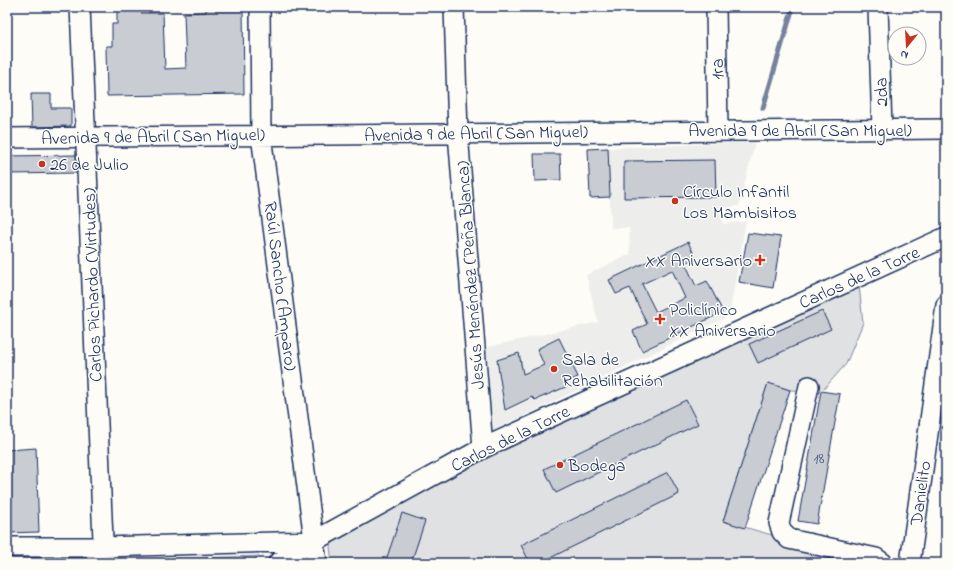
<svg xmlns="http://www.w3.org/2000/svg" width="953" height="570" viewBox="0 0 953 570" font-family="'Indie Flower',sans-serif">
<rect width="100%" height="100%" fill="#fdfcf7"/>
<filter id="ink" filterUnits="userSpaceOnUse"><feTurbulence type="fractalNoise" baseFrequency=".025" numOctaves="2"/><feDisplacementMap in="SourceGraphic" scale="8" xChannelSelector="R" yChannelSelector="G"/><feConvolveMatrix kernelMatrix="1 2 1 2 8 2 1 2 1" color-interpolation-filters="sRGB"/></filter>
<g filter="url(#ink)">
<path fill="#edeeec" d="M 755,142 L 739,206 L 723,208 L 723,224 L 746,221 L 729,316 L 493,431 L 483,348 L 598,322 L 586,275 L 630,254 L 629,228 L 611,228 L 608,148 Z"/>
<path fill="#e0e1e3" stroke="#7e88a0" d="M 859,285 L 863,323 L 846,364 L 822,391 L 790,390 L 768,383 L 723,521 L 870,563 L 332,563 L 330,547 L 339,532 L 681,363 Z
M 259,556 L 248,563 L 116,563 L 116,561 Z"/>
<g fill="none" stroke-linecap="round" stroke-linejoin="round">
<path stroke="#76819c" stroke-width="5" d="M 763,108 L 793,7"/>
</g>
<path fill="#c9ccd3" stroke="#1b2f5e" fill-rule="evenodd" d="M 117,7 L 141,7 L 141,13 L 163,13 L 165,69 L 186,68 L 184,13 L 206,12 L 206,7 L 243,7 L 244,94 L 107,96 L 106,46 L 112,46 L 112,24 L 117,24 Z
M 277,7 L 296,7 L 296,9 L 277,10 Z
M 31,94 L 51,94 L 51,108 L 71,108 L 71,126 L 32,127 Z
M 608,148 L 610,197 L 590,198 L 588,149 Z
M 534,154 L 560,154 L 561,180 L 535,181 Z
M 77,155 L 78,173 L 7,174 L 7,156 Z
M 715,160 L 716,197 L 624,198 L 624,161 Z
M 748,233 L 781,237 L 773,288 L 739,282 Z
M 688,242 L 696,258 L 685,263 L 696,286 L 707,281 L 723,312 L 642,351 L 633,331 L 647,324 L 630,288 L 616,294 L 609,280 ZM 672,270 L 685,298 L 656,312 L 642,284 Z
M 822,311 L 831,329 L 758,363 L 749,344 Z
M 559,338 L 578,377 L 566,382 L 568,386 L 535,400 L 532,397 L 505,410 L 497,360 L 519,353 L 523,374 L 544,365 L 537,349 Z
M 768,383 L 790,390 L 745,528 L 723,521 Z
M 821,391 L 840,394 L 817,524 L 798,521 Z
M 686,400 L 698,424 L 556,493 L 544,469 Z
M 36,448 L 39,532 L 7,533 L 7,450 Z
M 668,472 L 679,494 L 540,563 L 530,563 L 521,545 Z
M 402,513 L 425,521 L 411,563 L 385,563 Z"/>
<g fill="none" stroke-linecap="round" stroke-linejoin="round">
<defs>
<path id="minor" d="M 80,7 L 104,563
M 260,7 L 261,135 L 317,563
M 454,7 L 458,133 L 483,448
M 716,7 L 718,130
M 878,7 L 882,129
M 7,138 L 946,129
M 809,386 L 779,523 L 782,532 L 789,539 L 876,558 L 883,563
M 7,547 L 103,547 L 314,541
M 278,563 L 314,541 L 483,448 L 946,237
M 910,563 L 946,305"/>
</defs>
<use href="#minor" stroke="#1b2f5e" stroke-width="22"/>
<use href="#minor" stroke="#fdfcf7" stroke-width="19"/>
</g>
</g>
<g fill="#c8321e" stroke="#fdfcf7" stroke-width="1.5">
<circle cx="42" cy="164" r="4"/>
<circle cx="675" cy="201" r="4"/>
<path d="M758 254h4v4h4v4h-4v4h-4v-4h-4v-4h4z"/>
<path d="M658 313h4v4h4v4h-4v4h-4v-4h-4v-4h4z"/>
<circle cx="554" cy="369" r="4"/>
<circle cx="560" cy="465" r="4"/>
</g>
<g text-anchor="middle" stroke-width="3" stroke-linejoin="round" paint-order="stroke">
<g font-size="16" fill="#46567b">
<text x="819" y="463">18</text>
</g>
<g font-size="18" fill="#1b2f5e" stroke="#fdfcf7">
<text transform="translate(717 69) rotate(-91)" y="6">1ra</text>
<text transform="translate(881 92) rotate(-92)" y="6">2da</text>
<text x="800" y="136">Avenida 9 de Abril (San Miguel)</text>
<text transform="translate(476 133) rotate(-1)" y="6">Avenida 9 de Abril (San Miguel)</text>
<text transform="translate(153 136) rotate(-1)" y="6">Avenida 9 de Abril (San Miguel)</text>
<text transform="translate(470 275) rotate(-94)" y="6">Jesús Menéndez (Peña Blanca)</text>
<text transform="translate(859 277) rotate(-24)" y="6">Carlos de la Torre</text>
<text transform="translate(92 285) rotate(-92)" y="6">Carlos Pichardo (Virtudes)</text>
<text transform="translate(281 286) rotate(83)" y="6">Raúl Sancho (Amparo)</text>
<text transform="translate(510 438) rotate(-26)" y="6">Carlos de la Torre</text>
<text transform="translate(920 493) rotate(-82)" y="6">Danielito</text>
</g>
<g font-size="18" fill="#1b2f5e" stroke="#fdfcf7" text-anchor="start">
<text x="50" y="170">26 de Julio</text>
<text x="683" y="197">Círculo Infantil<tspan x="683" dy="21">Los Mambisitos</tspan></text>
<text x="752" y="266" text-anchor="end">XX Aniversario</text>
<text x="669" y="315">Policlínico<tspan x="669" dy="21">XX Aniversario</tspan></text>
<text x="562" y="365">Sala de<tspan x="562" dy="21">Rehabilitación</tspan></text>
<text x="568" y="471">Bodega</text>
</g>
</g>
<rect width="953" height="570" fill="none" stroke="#fdfcf7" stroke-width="24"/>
<rect x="12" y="12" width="929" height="546" fill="none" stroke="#1b2f5e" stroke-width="1.5" filter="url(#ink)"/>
<g transform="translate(907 46) rotate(198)"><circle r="19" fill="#fdfcf7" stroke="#a3aaba"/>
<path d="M0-3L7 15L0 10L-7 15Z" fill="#c8321e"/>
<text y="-6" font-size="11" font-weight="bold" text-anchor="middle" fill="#1b2f5e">N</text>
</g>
</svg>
